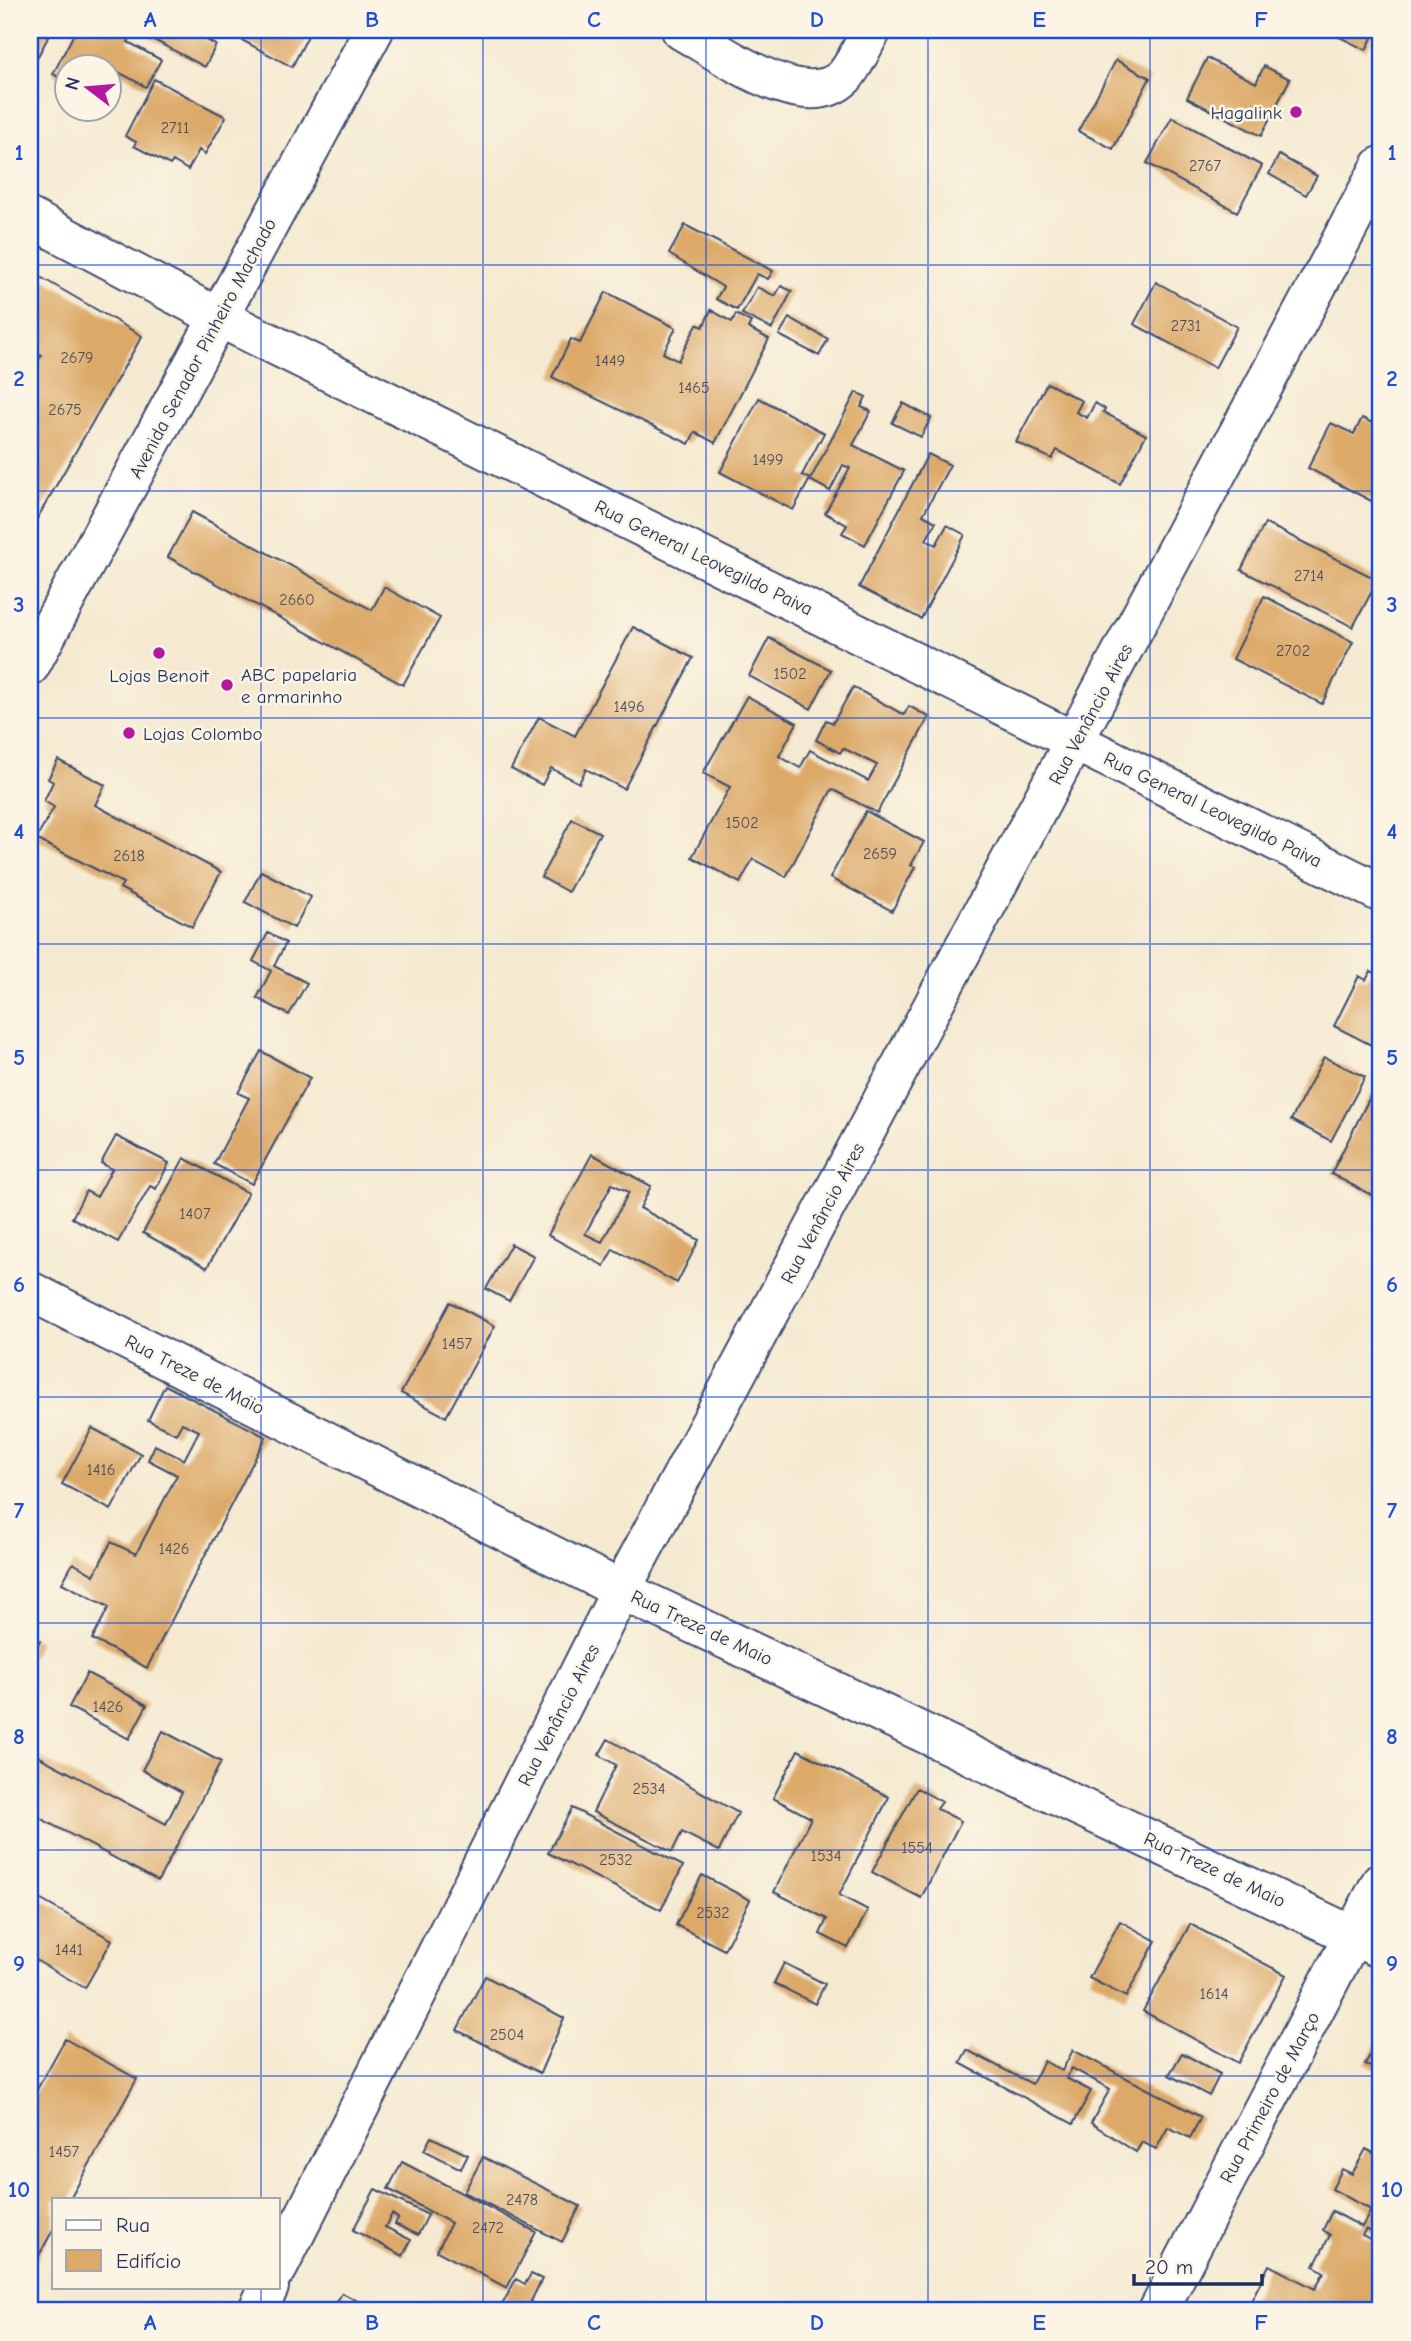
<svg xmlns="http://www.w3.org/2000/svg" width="1411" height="2341" viewBox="0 0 1411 2341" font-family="'Comic Neue',sans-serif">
<rect width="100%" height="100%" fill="#fcf5e5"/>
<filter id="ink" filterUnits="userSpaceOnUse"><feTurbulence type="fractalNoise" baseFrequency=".0143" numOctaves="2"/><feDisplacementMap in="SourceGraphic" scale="14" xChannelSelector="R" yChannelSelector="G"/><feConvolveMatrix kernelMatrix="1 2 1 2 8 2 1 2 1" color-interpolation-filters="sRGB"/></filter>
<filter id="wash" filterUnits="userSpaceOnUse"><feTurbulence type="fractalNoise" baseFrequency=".00686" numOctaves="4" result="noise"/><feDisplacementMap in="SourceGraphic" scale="28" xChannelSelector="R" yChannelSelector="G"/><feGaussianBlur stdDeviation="1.57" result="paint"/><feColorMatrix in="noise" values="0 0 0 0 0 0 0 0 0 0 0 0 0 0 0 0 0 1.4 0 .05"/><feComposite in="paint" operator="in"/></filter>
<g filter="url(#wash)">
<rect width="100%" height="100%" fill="#f5ead1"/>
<g id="blocks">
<path fill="#dca968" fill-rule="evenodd" d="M 30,30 L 52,30 L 30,71 Z
M 76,30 L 134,30 L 128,42 L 161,60 L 146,87 L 113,69 L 108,77 L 108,66 L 66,66 L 66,81 L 53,74 Z
M 135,30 L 188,30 L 216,45 L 205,67 Z
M 223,30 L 311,30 L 292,67 Z
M 1325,30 L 1376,30 L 1366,50 Z
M 1207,58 L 1256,83 L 1264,66 L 1290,79 L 1261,136 L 1187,98 Z
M 1116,60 L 1150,78 L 1113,149 L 1078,131 Z
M 154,79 L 226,117 L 205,154 L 199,150 L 188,170 L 173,161 L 170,165 L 134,146 L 136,142 L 125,136 Z
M 1172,117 L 1262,166 L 1237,212 L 1147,163 Z
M 1279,155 L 1317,176 L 1306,195 L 1269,174 Z
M 685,225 L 773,271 L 768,279 L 757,274 L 737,310 L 716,299 L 723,287 L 669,254 Z
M 30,271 L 142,336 L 30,531 L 30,356 L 38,361 L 42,355 L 30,348 Z
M 1156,282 L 1237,327 L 1215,368 L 1134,324 Z
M 781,286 L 792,291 L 772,329 L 742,314 L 757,287 L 775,296 Z
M 606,292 L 676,328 L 663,353 L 678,361 L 697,324 L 703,327 L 711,310 L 732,322 L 736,314 L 751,322 L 748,328 L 769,339 L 715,443 L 695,432 L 689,444 L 552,377 L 571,339 L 580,343 Z
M 789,318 L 828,339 L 819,356 L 779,335 Z
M 1047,383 L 1082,401 L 1076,412 L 1087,418 L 1095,403 L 1105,409 L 1103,412 L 1146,435 L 1120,484 L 1057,450 L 1052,459 L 1016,442 Z
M 856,392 L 866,397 L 861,407 L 871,411 L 853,445 L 904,471 L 865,545 L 842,533 L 847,525 L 825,513 L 850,468 L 843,465 L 830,491 L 810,480 Z
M 759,398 L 824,433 L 802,475 L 810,479 L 793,510 L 720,472 Z
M 903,403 L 931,418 L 921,437 L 892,423 Z
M 1362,418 L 1381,427 L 1381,465 L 1377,473 L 1381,475 L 1381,506 L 1308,468 L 1331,423 L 1354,434 Z
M 928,454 L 950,465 L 923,515 L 936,522 L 926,540 L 936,545 L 947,525 L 965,535 L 921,619 L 859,587 Z
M 192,512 L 372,610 L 384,587 L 440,618 L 403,685 L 168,557 Z
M 1265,523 L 1378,580 L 1353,627 L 1241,570 Z
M 1264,596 L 1353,642 L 1322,704 L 1233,659 Z
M 633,627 L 693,658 L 624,789 L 586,769 L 579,783 L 551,768 L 542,785 L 511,769 L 539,717 L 575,736 Z
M 769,638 L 831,670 L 811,709 L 749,676 Z
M 853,687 L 904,715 L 909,706 L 929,717 L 877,813 L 832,789 L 786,877 L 753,859 L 740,883 L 692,857 L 730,787 L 703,773 L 747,696 L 797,723 L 779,756 L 800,768 L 810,750 L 868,781 L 877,765 L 843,748 L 840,753 L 816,740 L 826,720 L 833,723 Z
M 58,760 L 105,785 L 95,805 L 221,872 L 192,927 L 120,888 L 123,883 L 36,839 L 54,807 L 44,801 L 53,782 L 48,779 Z
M 866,811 L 924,842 L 911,865 L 915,867 L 892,911 L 830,878 Z
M 572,819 L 600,833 L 568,892 L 541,877 Z
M 261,871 L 311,897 L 294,928 L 245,902 Z
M 268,933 L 286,943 L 274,966 L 307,983 L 289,1015 L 257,998 L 271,971 L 253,961 Z
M 1371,971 L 1381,976 L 1381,1027 L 1371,1045 L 1334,1026 L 1359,976 L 1366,980 Z
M 261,1051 L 310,1078 L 252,1184 L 214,1164 L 249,1098 L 238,1093 Z
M 1324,1057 L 1365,1077 L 1331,1141 L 1291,1120 Z
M 1376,1085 L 1381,1088 L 1375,1108 L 1381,1111 L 1378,1136 L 1381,1138 L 1381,1200 L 1331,1174 Z
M 116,1136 L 169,1163 L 156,1189 L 150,1186 L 118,1242 L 72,1218 L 86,1191 L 97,1197 L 112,1169 L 101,1163 Z
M 592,1154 L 651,1186 L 640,1208 L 699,1240 L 677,1283 L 613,1249 L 604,1266 L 548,1235 ZM 612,1184 L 629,1192 L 602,1242 L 585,1234 Z
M 184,1158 L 248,1193 L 207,1268 L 143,1233 Z
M 511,1244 L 534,1256 L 509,1301 L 486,1289 Z
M 450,1302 L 495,1326 L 446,1417 L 401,1393 Z
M 165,1385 L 266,1437 L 147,1668 L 92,1639 L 109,1607 L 62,1583 L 73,1563 L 94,1575 L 111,1542 L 136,1554 L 177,1475 L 148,1460 L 155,1445 L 184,1460 L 199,1431 L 182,1423 L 176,1434 L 148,1420 Z
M 92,1428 L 141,1454 L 111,1510 L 62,1484 Z
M 30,1636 L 40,1641 L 30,1660 Z
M 87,1673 L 147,1705 L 129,1739 L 69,1707 Z
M 163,1731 L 221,1762 L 158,1881 L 30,1813 L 30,1752 L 166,1824 L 182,1792 L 142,1770 Z
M 608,1739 L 738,1813 L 719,1851 L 682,1832 L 672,1852 L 593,1812 L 616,1765 L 599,1755 Z
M 798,1750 L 889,1797 L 839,1895 L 868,1910 L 848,1948 L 820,1934 L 827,1919 L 774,1892 L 811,1818 L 773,1798 Z
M 917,1788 L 942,1802 L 937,1809 L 961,1821 L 921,1898 L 872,1872 Z
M 572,1808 L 683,1866 L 661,1910 L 548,1853 Z
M 702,1875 L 750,1900 L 724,1950 L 676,1925 Z
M 34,1896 L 112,1940 L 85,1988 L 30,1957 L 30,1903 Z
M 1120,1921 L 1156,1941 L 1126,1997 L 1089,1978 Z
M 1190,1924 L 1286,1975 L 1238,2063 L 1143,2011 Z
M 784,1963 L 825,1984 L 815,2004 L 774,1983 Z
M 485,1976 L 564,2018 L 540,2073 L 457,2030 Z
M 1381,2035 L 1381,2073 L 1365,2064 Z
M 65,2039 L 137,2079 L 70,2199 L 54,2199 L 54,2228 L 30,2272 L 30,2102 Z
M 967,2050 L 1032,2084 L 1044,2061 L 1062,2071 L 1073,2050 L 1201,2117 L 1190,2138 L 1168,2127 L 1156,2149 L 1142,2142 L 1136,2152 L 1091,2123 L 1110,2089 L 1072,2068 L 1066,2078 L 1091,2091 L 1073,2124 L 960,2063 Z
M 1182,2053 L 1220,2074 L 1209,2096 L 1169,2075 Z
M 431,2137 L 468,2155 L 461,2169 L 424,2150 Z
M 1366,2149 L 1381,2157 L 1381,2237 L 1366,2229 L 1362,2235 L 1381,2245 L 1381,2286 L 1374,2298 L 1381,2302 L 1381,2311 L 1265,2311 L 1250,2303 L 1269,2265 L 1315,2289 L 1324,2272 L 1314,2266 L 1330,2235 L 1323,2230 L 1332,2211 L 1362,2227 L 1371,2210 L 1332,2189 L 1342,2169 L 1352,2174 Z
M 483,2157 L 580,2206 L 562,2242 L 464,2192 Z
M 402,2162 L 536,2232 L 507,2288 L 437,2251 L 451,2223 L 388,2189 Z
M 375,2189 L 428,2215 L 418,2235 L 395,2224 L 398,2218 L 392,2214 L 385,2227 L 411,2240 L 403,2256 L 353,2230 Z
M 531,2274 L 542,2279 L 526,2311 L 513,2311 L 502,2305 L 516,2279 L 525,2284 Z
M 342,2293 L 377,2311 L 332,2311 Z"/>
</g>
</g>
<g filter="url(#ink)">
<use href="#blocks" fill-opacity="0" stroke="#3c4b6f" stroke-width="2"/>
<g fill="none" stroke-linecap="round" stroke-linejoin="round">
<defs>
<path id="minor" d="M 681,30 C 719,51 804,116 844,77 C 855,65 863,44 872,30
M 30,218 L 218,317 L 1381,893
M 30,1291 L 621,1590 L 1381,1949
M 1158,2311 L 1381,1882"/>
<path id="secondary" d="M 30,666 L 374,30
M 278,2268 L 621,1590 L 1381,166
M 257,2311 L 269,2287"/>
</defs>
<use href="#minor" stroke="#3c4b6f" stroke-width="42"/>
<use href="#secondary" stroke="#3c4b6f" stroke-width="42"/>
<use href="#minor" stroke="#fff" stroke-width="38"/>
<use href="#secondary" stroke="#fff" stroke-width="38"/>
</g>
</g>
<path fill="none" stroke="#1d4ed8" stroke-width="2" stroke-opacity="0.55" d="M 261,30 L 261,2199M 483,30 L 483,2311M 706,30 L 706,2311M 928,30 L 928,2311M 1150,30 L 1150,2311M 30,265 L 1381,265M 30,491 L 1381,491M 30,718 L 1381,718M 30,944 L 1381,944M 30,1170 L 1381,1170M 30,1397 L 1381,1397M 30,1623 L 1381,1623M 30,1850 L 1381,1850M 30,2076 L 1381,2076M 261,2287 L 261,2311"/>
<g fill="#b5179e" stroke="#fcf5e5" stroke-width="2.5">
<circle cx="1296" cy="112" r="7"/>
<circle cx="159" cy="653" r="7"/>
<circle cx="227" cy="685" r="7"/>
<circle cx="129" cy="733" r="7"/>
</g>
<g text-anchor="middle" stroke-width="5" stroke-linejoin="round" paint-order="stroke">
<g font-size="16" fill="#4b4e60">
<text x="175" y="133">2711</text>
<text x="1205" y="171">2767</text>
<text x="1186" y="331">2731</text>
<text x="77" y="363">2679</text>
<text x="610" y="366">1449</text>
<text x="694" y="393">1465</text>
<text x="65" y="415">2675</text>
<text x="768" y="465">1499</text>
<text x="1309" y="581">2714</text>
<text x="297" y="605">2660</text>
<text x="1293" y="656">2702</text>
<text x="790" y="679">1502</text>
<text x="629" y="712">1496</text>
<text x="742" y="828">1502</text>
<text x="880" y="859">2659</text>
<text x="129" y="861">2618</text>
<text x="195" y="1219">1407</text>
<text x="457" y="1349">1457</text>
<text x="101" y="1475">1416</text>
<text x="174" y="1554">1426</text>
<text x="108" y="1712">1426</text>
<text x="649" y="1794">2534</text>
<text x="917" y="1853">1554</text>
<text x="826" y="1861">1534</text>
<text x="616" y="1865">2532</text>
<text x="713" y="1918">2532</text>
<text x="69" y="1955">1441</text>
<text x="1214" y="1999">1614</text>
<text x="507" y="2040">2504</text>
<text x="64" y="2157">1457</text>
<text x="522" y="2205">2478</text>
<text x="488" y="2233">2472</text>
</g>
<g font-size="19" fill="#1b2f5e" stroke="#fcf5e5" text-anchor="start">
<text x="1282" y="119" text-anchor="end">Hagalink</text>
<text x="241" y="681">ABC papelaria<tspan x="241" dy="22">e armarinho</tspan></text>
<text x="159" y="682" text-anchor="middle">Lojas Benoit</text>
<text x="143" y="740">Lojas Colombo</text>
</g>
<g font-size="19" fill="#1b2f5e" stroke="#fcf5e5">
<text transform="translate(202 348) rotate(-62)" y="7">Avenida Senador Pinheiro Machado</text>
<text transform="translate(704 557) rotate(26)" y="7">Rua General Leovegildo Paiva</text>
<text transform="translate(1090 714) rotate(-62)" y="7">Rua Venâncio Aires</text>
<text transform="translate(1213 809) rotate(26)" y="7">Rua General Leovegildo Paiva</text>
<text transform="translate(822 1213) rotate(-62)" y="7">Rua Venâncio Aires</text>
<text transform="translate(195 1374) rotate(27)" y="7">Rua Treze de Maio</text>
<text transform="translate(702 1627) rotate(25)" y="7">Rua Treze de Maio</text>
<text transform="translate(558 1715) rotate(-63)" y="7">Rua Venâncio Aires</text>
<text transform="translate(1215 1869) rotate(25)" y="7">Rua Treze de Maio</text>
<text transform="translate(1269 2097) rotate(-62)" y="7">Rua Primeiro de Março</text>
</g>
</g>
<rect width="1411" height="2341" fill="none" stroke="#fcf5e5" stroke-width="77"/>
<rect x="52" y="2198" width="228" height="91" fill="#fcf5e5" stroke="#a2a6af" stroke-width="2"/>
<rect x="66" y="2220" width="35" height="10" fill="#ffffff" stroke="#a2a6af" stroke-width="2"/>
<text x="116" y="2232" font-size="21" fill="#1b2f5e">Rua</text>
<rect x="66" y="2250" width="35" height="21" fill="#dca968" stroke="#a2a6af" stroke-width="2"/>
<text x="116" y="2268" font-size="21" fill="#1b2f5e">Edifício</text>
<g transform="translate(88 88) rotate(286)"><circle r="33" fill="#fcf5e5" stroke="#a2a6af" stroke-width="2"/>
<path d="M0-5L12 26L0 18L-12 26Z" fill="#b5179e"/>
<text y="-10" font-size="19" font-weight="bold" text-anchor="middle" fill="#1b2f5e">N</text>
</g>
<path d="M1134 2274v10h128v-10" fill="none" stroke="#1b2f5e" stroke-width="3.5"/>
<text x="1145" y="2274" font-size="21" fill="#1b2f5e" stroke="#fcf5e5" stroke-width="5" paint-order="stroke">20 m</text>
<rect x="38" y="38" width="1334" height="2264" fill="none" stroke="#1d4ed8" stroke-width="2.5"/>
<g font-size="23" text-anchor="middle" font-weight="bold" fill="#1d4ed8">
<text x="150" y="27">A</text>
<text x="372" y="27">B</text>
<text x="594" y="27">C</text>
<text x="817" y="27">D</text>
<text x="1039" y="27">E</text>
<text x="1261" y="27">F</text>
<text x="19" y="160">1</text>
<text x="1392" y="160">1</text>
<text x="19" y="386">2</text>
<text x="1392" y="386">2</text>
<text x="19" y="612">3</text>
<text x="1392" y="612">3</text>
<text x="19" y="839">4</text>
<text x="1392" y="839">4</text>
<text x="19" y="1065">5</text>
<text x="1392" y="1065">5</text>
<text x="19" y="1292">6</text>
<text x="1392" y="1292">6</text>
<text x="19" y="1518">7</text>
<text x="1392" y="1518">7</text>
<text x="19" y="1744">8</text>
<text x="1392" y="1744">8</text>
<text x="19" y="1971">9</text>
<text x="1392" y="1971">9</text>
<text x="19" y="2197">10</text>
<text x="1392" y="2197">10</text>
<text x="150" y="2330">A</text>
<text x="372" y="2330">B</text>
<text x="594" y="2330">C</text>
<text x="817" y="2330">D</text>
<text x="1039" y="2330">E</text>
<text x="1261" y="2330">F</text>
</g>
</svg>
